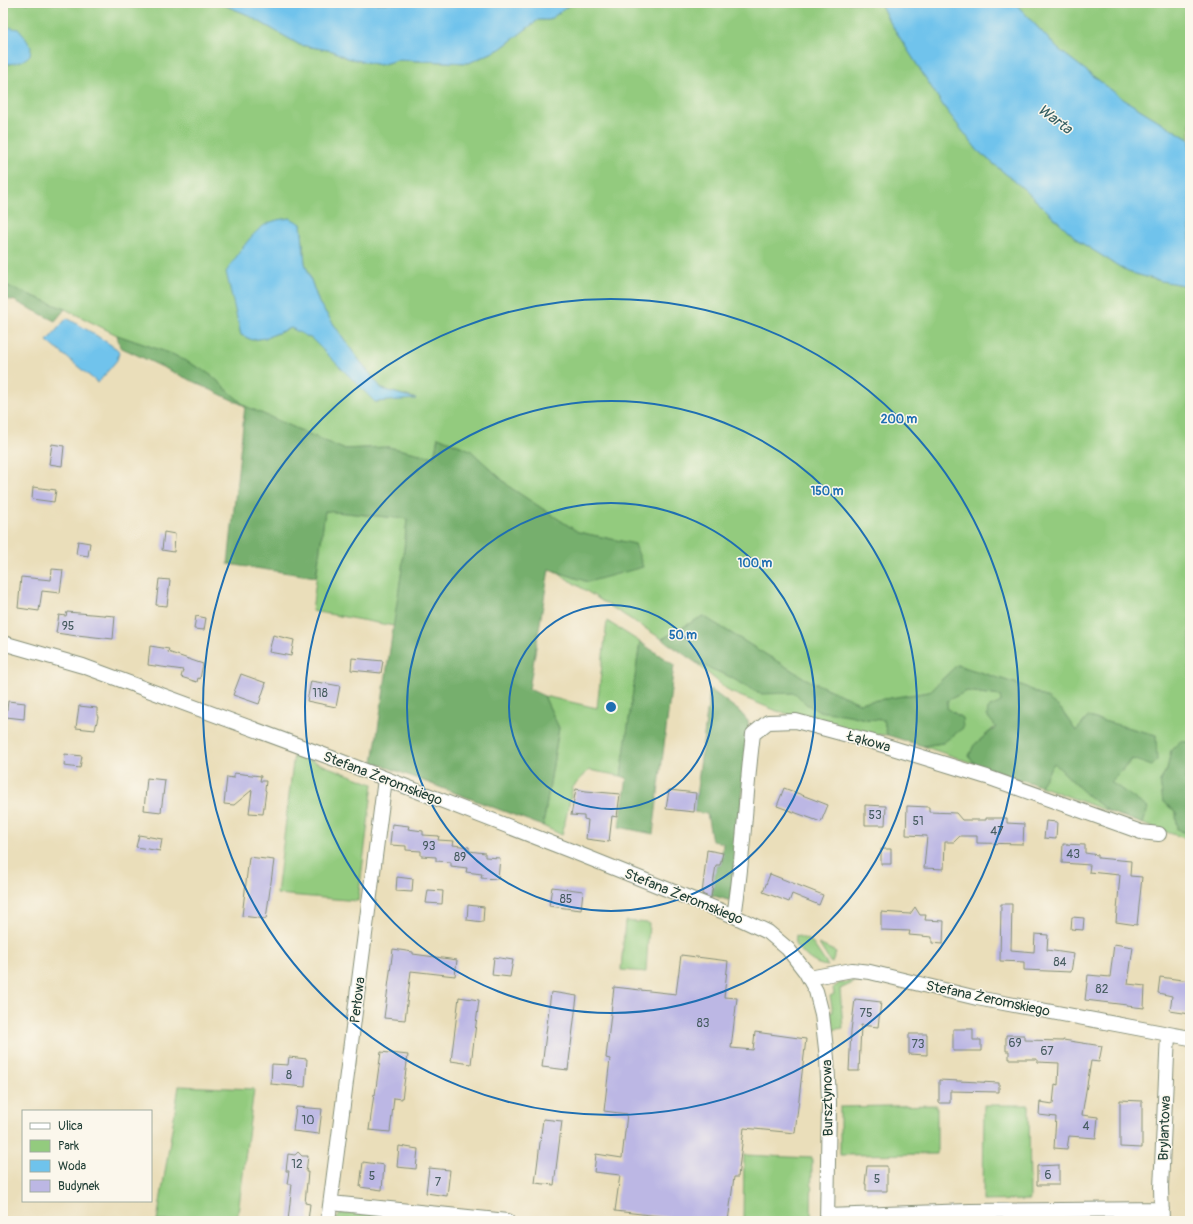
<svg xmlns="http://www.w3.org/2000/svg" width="1193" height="1224" viewBox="0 0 1193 1224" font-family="Pangolin,sans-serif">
<rect width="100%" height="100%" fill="#fbf7ec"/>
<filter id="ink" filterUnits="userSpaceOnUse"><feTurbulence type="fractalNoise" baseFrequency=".025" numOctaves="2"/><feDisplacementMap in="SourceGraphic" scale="8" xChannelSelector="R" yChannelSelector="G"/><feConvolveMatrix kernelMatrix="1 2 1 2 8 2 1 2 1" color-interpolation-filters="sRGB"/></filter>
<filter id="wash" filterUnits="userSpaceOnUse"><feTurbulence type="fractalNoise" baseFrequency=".012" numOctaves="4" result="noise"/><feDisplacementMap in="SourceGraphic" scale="16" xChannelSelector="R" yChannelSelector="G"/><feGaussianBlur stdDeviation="0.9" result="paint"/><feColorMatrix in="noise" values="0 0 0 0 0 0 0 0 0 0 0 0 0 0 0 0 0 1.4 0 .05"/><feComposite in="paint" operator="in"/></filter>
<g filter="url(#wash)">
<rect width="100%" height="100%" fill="#eadeba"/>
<path fill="#93cb7e" stroke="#598459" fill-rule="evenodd" d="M 3,3 L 219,3 L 246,14 L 300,45 L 333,51 L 347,58 L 380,65 L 397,60 L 469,63 L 500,49 L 538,20 L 549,20 L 572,3 L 880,3 L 888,19 L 944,107 L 978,151 L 1024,189 L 1080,242 L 1128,272 L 1161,281 L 1183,285 L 1190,284 L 1190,743 L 1181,741 L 1171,750 L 1167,770 L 1160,781 L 1163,802 L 1176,812 L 1177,829 L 1190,835 L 1190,840 L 1143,824 L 1147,808 L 1111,782 L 1133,759 L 1152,766 L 1156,735 L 1088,717 L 1076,731 L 1060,708 L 1024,686 L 957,665 L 929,692 L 859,703 L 806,679 L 703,616 L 662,639 L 553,570 L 588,582 L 635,544 L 578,532 L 511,488 L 470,450 L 438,437 L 434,457 L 388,447 L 343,449 L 245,406 L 212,376 L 203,370 L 172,354 L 117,335 L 65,309 L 3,284 L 3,64 L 11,64 L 31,47 L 28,43 L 7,27 L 3,28 ZM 301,224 L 305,263 L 319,303 L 353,352 L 382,389 L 414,398 L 375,402 L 312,339 L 291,328 L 265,338 L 252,340 L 241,335 L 236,313 Z
M 1015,3 L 1190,3 L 1190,140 L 1123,99 L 1058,49 Z
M 325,511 L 407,519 L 402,569 L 394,626 L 312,611 Z
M 607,621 L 640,642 L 621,776 L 589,770 L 573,787 L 562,835 L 543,826 L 559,728 L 544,696 L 597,708 Z
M 695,662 L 726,675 L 780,693 L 795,693 L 806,704 L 865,719 L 884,720 L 887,735 L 864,734 L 777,711 L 730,692 Z
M 967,691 L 1000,696 L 1002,702 L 996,726 L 974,745 L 969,756 L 975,764 L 923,746 L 943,743 L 962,718 L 947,708 L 948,700 Z
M 294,754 L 373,784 L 358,901 L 277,894 Z
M 1190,754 L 1190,781 L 1185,780 Z
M 1054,763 L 1087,795 L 1110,812 L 1040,786 Z
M 625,921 L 649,923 L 646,972 L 621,970 Z
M 796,935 L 811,941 L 828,966 C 813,965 805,955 795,945 Z
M 819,944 L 836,952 L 832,963 L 830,962 Z
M 855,981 L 855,982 L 840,989 L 843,1028 L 831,1030 L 829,1013 L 833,1012 L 830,996 L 834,994 L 833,988 L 840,983 Z
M 179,1086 L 254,1089 L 237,1221 L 157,1221 Z
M 937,1105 L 937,1154 L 840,1155 L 840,1107 Z
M 984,1105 L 1029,1105 L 1030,1200 L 983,1201 Z
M 744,1155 L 812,1158 L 811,1221 L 743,1221 Z
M 352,1210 L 444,1221 L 335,1221 L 341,1213 Z
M 1134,1214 L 1141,1221 L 1112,1221 L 1112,1215 Z
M 1169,1217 L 1190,1217 L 1190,1221 L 1169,1221 Z"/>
<path fill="#76af6d" stroke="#4a7650" d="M 3,284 L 65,309 L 55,321 L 13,300 L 3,299 Z
M 117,335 L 172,354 L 203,370 L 212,376 L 245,406 L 343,449 L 388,447 L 434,457 L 438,437 L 470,450 L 511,488 L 578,532 L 635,544 L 643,567 L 588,582 L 549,569 L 529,689 L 544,696 L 559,728 L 543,826 L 373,762 L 402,569 L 407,519 L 325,511 L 316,577 L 228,564 L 245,406 L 120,347 Z
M 703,616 L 806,679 L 859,703 L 929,692 L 957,665 L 1024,686 L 1047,698 L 1060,708 L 1076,731 L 1088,717 L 1156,735 L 1157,761 L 1152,766 L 1132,759 L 1111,782 L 1148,808 L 1143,824 L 1110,812 L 1087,795 L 1054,763 L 1040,786 L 975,764 L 969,756 L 974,745 L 996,727 L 987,716 L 988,708 L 1001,702 L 1000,696 L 967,691 L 948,700 L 947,708 L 962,718 L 963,728 L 943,743 L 923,746 L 887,735 L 884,720 L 865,719 L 849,715 L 818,711 L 806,704 L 795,693 L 761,694 L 726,675 L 695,662 L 662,639 Z
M 640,642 L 674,665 L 653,834 L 619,827 L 627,778 L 621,776 Z
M 710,689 L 739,711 L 748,721 L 749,735 L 731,901 L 711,895 L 716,865 L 721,865 L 723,843 L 712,841 L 707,814 L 694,812 Z
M 1181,741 L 1190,743 L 1190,754 L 1185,779 L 1190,781 L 1190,835 L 1177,829 L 1176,812 L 1163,802 L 1160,781 L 1167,770 L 1171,750 Z"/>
<path fill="#6fc3ec" stroke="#478090" d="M 219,3 L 572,3 L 549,20 L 538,20 L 500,49 L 469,63 L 397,60 L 380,65 L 347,58 L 333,51 L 300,45 L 246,14 Z
M 880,3 L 1015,3 L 1058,49 L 1123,99 L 1190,140 L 1190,284 L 1183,285 L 1161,281 L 1128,272 L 1080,242 L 1024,189 L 978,151 L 944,107 L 888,19 Z
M 7,27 L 18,29 L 24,36 L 31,47 L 30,55 C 22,63 14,64 3,64 L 3,28 Z
M 290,218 L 301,224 L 305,263 L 319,303 L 353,352 L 382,389 L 416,399 L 375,402 L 312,339 L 291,328 L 265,338 L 252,340 L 241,335 L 226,272 C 238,255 254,226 274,221 C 279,219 285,219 290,218 Z
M 67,318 L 91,332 L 117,349 L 119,353 L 117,360 L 98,383 L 47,341 Z"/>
<g id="blocks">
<path fill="#bcb7e4" d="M 52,444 L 64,446 L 62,466 L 49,464 Z
M 33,487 L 56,490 L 54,502 L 32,499 Z
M 164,532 L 175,534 L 174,552 L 162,550 Z
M 78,541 L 90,543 L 88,556 L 76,554 Z
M 52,569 L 63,570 L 60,593 L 42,591 L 39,611 L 18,608 L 21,577 L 51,580 Z
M 159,579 L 170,580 L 167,606 L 156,605 Z
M 67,612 L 115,616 L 113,639 L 77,635 L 77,636 L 56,633 L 59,615 L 66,616 Z
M 196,616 L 206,618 L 204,630 L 194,629 Z
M 273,635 L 294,640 L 291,656 L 269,652 Z
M 150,646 L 169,649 L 168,652 L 203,664 L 200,679 L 198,678 L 197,682 L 181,677 L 183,670 L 148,665 Z
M 352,658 L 383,661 L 381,673 L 351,670 Z
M 241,674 L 266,683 L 259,704 L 233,695 Z
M 311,681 L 340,686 L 336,707 L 307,701 Z
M 8,701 L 25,703 L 24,719 L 6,717 Z
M 79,706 L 97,708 L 97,715 L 98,717 L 95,730 L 76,728 Z
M 65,754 L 82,756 L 80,768 L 64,766 Z
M 234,773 L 261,776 L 260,781 L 266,781 L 265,790 L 266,791 L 263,814 L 249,813 L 252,790 L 234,805 L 224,804 L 227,777 L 234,778 Z
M 147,778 L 165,780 L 161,812 L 144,810 Z
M 784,788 L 828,805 L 821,822 L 777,806 Z
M 576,789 L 586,791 L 620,794 L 617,817 L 612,816 L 609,842 L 586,839 L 588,820 L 584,819 L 584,816 L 571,815 Z
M 669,790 L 696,793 L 694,812 L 666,809 Z
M 865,805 L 886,806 L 885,825 L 865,825 Z
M 907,806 L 929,807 L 929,812 L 956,813 L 962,820 L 986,820 L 986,818 L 1007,818 L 1007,823 L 1024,824 L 1023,844 L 977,843 L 977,836 L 960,836 L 954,842 L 945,842 L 944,869 L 924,868 L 927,836 L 906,835 Z
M 1046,821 L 1057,822 L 1056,839 L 1044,838 Z
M 392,824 L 409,826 L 408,829 L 423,831 L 423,835 L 439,836 L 438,840 L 454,841 L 453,845 L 469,847 L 469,851 L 485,853 L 485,857 L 500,858 L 498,879 L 481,878 L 482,874 L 466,872 L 467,868 L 451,866 L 451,862 L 436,861 L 436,857 L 421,856 L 421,851 L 406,850 L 406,846 L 390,845 Z
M 139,835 L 162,839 L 160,851 L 136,847 Z
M 1063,844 L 1085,845 L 1085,853 L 1098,855 L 1098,858 L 1131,861 L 1130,876 L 1142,877 L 1137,925 L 1116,922 L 1120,875 L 1089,872 L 1090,865 L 1062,863 Z
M 881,849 L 891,849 L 891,864 L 881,864 Z
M 707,850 L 723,853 L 720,865 L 716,865 L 711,898 L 702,894 Z
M 249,857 L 274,860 L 266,919 L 242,916 Z
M 770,874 L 823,895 L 819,905 L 792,894 L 789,902 L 763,892 Z
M 397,877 L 413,879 L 412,892 L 396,891 Z
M 552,887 L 583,891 L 581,910 L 549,906 Z
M 428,890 L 443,891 L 442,904 L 426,903 Z
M 1001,904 L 1012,904 L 1011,950 L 1034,952 L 1035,934 L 1048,935 L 1047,950 L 1074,954 L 1071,972 L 1024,970 L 1024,962 L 1000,961 Z
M 468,905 L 484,907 L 483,922 L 467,920 Z
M 915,907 L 920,915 L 926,915 L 925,920 L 944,921 L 943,944 L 932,943 L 932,937 L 909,935 L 910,931 L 881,930 L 881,912 L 910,914 Z
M 1072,917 L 1084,918 L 1083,930 L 1071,929 Z
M 1114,944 L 1133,947 L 1128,984 L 1145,986 L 1144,1008 L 1127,1006 L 1127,1005 L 1085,1000 L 1088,975 L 1110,977 Z
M 393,949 L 413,952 L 413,954 L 457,960 L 455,976 L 411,971 L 405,1020 L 384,1018 Z
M 681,955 L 728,961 L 724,997 L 737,998 L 731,1048 L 753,1050 L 755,1032 L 806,1039 L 795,1133 L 744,1128 L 738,1177 L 734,1177 L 728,1221 L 702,1221 L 615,1211 L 620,1175 L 594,1172 L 596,1154 L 622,1158 L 627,1114 L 604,1111 L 610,1059 L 606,1058 L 614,987 L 676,994 Z
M 494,957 L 513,960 L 510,977 L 492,975 Z
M 1160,977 L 1190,981 L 1190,1014 L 1170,1011 L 1172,996 L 1158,993 Z
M 551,992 L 577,996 L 568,1070 L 542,1067 Z
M 459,997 L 479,1000 L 471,1064 L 451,1061 Z
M 855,999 L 881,1002 L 878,1027 L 861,1025 L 859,1071 L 849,1071 L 851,1031 Z
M 953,1029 L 973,1029 L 973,1040 L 981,1040 L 981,1051 L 953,1051 Z
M 909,1034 L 927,1034 L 927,1055 L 909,1054 Z
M 1006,1035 L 1024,1035 L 1024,1040 L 1063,1041 L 1063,1040 L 1102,1046 L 1099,1062 L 1091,1061 L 1082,1115 L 1098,1117 L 1096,1138 L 1069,1136 L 1067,1149 L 1054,1148 L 1056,1117 L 1039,1115 L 1040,1102 L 1053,1104 L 1055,1084 L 1058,1085 L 1059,1063 L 1037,1062 L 1037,1059 L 1009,1059 L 1009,1051 L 1006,1051 Z
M 381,1052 L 408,1055 L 402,1099 L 394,1098 L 390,1132 L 369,1130 L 374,1094 L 375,1095 Z
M 289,1057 L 307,1059 L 305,1087 L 271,1084 L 272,1064 L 288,1065 Z
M 939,1080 L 999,1083 L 999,1092 L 950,1091 L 950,1103 L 939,1103 Z
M 1120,1100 L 1142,1101 L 1142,1148 L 1120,1147 Z
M 296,1107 L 322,1109 L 319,1134 L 293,1131 Z
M 543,1119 L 562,1121 L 554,1185 L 535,1183 Z
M 399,1146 L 418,1149 L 416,1169 L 397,1167 Z
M 298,1152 L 302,1156 L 308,1156 L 306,1172 L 308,1172 L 305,1203 L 310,1204 L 308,1221 L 288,1221 L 292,1184 L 287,1184 L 289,1171 L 286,1171 L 288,1154 L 295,1155 Z
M 363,1162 L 384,1165 L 382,1190 L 360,1187 Z
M 1059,1165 L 1059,1185 L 1037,1185 L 1037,1166 Z
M 867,1166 L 887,1166 L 887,1191 L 866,1191 L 866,1184 L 865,1184 Z
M 429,1168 L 450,1170 L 447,1196 L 426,1193 Z"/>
</g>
</g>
<g filter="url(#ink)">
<use href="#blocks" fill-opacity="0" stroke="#848e77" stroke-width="1"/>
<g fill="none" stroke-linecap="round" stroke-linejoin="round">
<defs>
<path id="minor" d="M 3,643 L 83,666 L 340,761 L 569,850 L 734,916 L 768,932 L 788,949 L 805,971 L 816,991 L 822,1014 L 827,1058 L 829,1102 L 827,1221
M 734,916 C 744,856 745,795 753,734 L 768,722 L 796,721 L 870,741 L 987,777 L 1141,832 L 1159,834
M 809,978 L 852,970 L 870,972 L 977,998 L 1190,1038
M 331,1203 L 507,1221
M 827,1216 L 970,1211 L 1162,1209
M 328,1221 L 385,779
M 1162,1221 L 1161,1188 L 1168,1034"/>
</defs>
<use href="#minor" stroke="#848e77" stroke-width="16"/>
<use href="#minor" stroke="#fff" stroke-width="14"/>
</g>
</g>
<g fill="none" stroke="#1f6fb2" stroke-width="2">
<circle cx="611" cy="707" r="102"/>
<circle cx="611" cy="707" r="204"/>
<circle cx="611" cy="707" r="306"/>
<circle cx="611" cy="707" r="408"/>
</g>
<g text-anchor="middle" stroke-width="3" stroke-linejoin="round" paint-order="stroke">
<g font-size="12" fill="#465c60">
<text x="68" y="630">95</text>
<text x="320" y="697">118</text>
<text x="875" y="819">53</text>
<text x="918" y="825">51</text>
<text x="997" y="835">47</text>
<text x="429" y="850">93</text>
<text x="1073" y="858">43</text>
<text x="460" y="861">89</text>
<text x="566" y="903">85</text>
<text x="1060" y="966">84</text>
<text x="1102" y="993">82</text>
<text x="866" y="1017">75</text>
<text x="703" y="1027">83</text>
<text x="1015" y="1047">69</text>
<text x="918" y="1048">73</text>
<text x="1047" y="1055">67</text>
<text x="289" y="1079">8</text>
<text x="308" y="1124">10</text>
<text x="1086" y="1130">4</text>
<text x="297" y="1168">12</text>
<text x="1048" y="1179">6</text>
<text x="372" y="1180">5</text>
<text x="877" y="1183">5</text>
<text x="438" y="1186">7</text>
</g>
<g font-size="14" fill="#1f3d34" stroke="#fbf7ec">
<text transform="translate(869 741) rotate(16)" y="5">Łąkowa</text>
<text transform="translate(383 778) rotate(21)" y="5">Stefana Żeromskiego</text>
<text transform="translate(684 896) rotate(22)" y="5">Stefana Żeromskiego</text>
<text transform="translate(988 998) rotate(12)" y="5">Stefana Żeromskiego</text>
<text transform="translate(357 1000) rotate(-83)" y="5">Perłowa</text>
<text transform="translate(827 1098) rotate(-91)" y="5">Bursztynowa</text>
<text transform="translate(1164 1128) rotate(-88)" y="5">Brylantowa</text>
</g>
<g font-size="15" font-style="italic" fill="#335e62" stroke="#fbf7ec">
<text transform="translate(1055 119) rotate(37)" y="5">Warta</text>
</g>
</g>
<circle cx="611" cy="707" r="6" fill="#1f6fb2" stroke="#fbf7ec" stroke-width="2"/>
<g font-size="12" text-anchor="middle" font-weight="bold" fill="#1f6fb2" stroke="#fbf7ec" stroke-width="3" stroke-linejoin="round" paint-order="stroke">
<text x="899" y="423">200 m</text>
<text x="827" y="495">150 m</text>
<text x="755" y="567">100 m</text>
<text x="683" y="639">50 m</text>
</g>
<rect width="1193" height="1224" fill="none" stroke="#fbf7ec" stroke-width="16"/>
<rect x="22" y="1110" width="130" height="92" fill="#fbf7ec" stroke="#a3ada2"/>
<rect x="30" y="1123" width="20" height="6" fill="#ffffff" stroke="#a3ada2"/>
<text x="58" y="1130" font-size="12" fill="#1f3d34">Ulica</text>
<rect x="30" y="1140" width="20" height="12" fill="#93cb7e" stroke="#a3ada2"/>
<text x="58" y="1150" font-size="12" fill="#1f3d34">Park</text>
<rect x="30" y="1160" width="20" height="12" fill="#6fc3ec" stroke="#a3ada2"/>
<text x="58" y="1170" font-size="12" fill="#1f3d34">Woda</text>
<rect x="30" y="1180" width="20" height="12" fill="#bcb7e4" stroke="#a3ada2"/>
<text x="58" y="1190" font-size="12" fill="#1f3d34">Budynek</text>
</svg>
